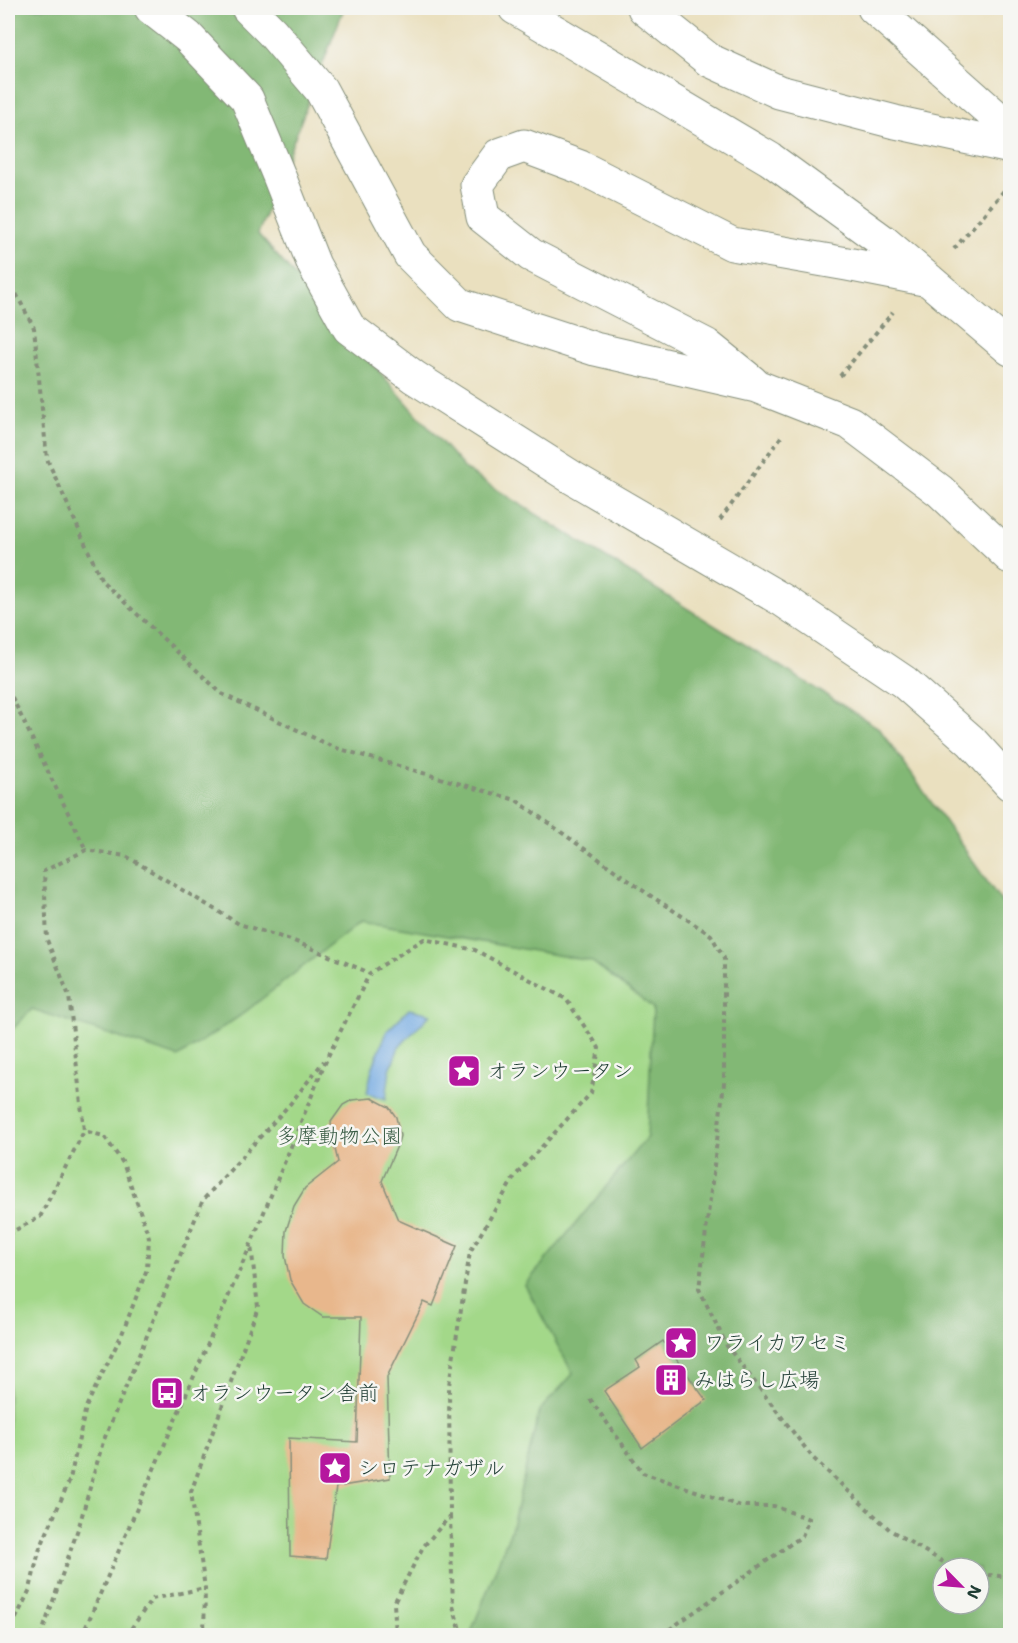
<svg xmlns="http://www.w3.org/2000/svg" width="1018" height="1643" viewBox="0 0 1018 1643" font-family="'Shantell Sans','Klee One',sans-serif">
<rect width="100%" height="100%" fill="#f6f6f2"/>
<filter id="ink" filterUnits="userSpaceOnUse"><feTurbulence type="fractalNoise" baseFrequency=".0167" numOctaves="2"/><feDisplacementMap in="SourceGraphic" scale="12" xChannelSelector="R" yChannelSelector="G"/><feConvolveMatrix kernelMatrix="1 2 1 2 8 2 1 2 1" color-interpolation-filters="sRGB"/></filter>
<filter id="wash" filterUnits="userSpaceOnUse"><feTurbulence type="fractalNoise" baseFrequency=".008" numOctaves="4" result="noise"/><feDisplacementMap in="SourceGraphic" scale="24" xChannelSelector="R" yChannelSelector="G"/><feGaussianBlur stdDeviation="1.35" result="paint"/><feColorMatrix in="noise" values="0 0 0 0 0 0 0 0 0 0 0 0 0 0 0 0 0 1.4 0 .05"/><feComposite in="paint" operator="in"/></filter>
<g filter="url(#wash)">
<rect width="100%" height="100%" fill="#eae0bf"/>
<path fill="#a3d889" stroke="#618a5e" stroke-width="1.5" d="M 8,555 L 616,923 L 943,1604 L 979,1604 L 1010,1635 L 8,1636 Z"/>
<path fill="#82b875" stroke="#507a54" stroke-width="1.5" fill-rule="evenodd" d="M 8,8 L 344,8 L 258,234 L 467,471 L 879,728 L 1010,914 L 1010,1635 L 470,1635 L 512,1527 L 539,1411 L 573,1374 L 525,1285 L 647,1137 L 653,1008 L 591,961 L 361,921 L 240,1016 L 178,1057 L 32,1009 L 8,1034 ZM 943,1568 L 979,1568 L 979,1604 L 943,1604 Z"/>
<path fill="#74aae2" stroke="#4a748b" stroke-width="1.5" d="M 409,1009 L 431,1014 L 399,1047 L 390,1070 L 386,1099 L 367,1093 L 372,1069 L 387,1031 Z"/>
<g id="blocks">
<path fill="#e8b78c" d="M 372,1098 L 389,1107 L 396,1117 L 398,1126 L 400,1136 L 397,1146 L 382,1181 L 398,1220 L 457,1246 L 433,1306 L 424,1302 L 387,1377 L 390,1478 L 336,1487 L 326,1559 L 290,1556 L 289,1438 L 357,1442 L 361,1317 L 323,1317 L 304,1304 L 290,1280 L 285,1256 L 286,1231 L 294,1206 L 305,1188 L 338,1162 L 333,1140 L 331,1122 L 343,1105 L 352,1100 Z
M 663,1341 L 706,1400 L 642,1448 L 604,1391 L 640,1367 L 636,1360 Z"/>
</g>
</g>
<g filter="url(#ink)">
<use href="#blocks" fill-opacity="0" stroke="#848e7a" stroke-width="1.5"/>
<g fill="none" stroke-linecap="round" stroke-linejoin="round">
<defs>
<path id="minor" d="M 151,8 L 188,37 L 247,99 L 279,176 L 314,265 L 349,328 L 414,377 L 573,478 L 784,601 L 904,682 L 971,741 L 1010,784
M 248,8 L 272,32 L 321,90 L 410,255 L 460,305 L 595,349 L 756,386 L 850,423 L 940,491 L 1010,557
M 515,8 L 770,159 L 884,242 L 1010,349
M 644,8 L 709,60 L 779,92 L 895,122 L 1010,147
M 874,8 L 1010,129
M 752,382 L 706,345 L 531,255 L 483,217 L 477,185 L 499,155 L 524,146 L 580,167 L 732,244 L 847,264 L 929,280"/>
</defs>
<use href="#minor" stroke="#848e7a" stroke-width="35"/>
<path stroke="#848e7a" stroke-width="4" stroke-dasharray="4.5 4.5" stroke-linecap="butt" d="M 954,249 L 1008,186
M 8,278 L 34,328 L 47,459 L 102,581 L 222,694 L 333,747 L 516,800 L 645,892 L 711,935 L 724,958 L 724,1083 L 699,1289 L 727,1346 L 813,1458 L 890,1530 L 953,1568
M 840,376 L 893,312
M 720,520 L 781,437
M 8,689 L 86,850
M 8,1234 L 40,1217 L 84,1131 L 69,996 L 47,940 L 44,871 L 86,850 L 126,856 L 239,924 L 294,941 L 370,973
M 590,1399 L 643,1473 L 740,1506 L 774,1506 L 809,1519 L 802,1536 L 660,1636
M 450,1516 L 453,1606 L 462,1636
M 979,1574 L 1010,1577
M 8,1635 L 30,1589 L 39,1551 L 70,1479 L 86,1407 L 122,1334 L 147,1269 L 149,1237 L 123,1163 L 104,1136 L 84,1131
M 41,1636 L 79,1526 L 103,1442 L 203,1200 L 290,1104 L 324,1061
M 82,1636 L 251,1244 L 328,1056 L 370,973 L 424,939 L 475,950 L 566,999 L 599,1048 L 591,1093 L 515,1176 L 470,1252 L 449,1385 L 450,1516 L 423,1547 L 394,1603 L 396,1636
M 126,1636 L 152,1599 L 205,1588
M 204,1636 L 205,1588 L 191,1492 L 258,1307 L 251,1245"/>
<use href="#minor" stroke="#fff" stroke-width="33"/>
</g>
</g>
<defs>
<symbol id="sight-square" viewBox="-11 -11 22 22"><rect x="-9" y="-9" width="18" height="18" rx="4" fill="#b5179e" stroke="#f6f6f2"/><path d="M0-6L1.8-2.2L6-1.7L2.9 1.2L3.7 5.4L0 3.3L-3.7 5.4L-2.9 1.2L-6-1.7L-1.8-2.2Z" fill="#fff"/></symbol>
<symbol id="building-square" viewBox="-11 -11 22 22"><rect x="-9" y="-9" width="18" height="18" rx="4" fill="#b5179e" stroke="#f6f6f2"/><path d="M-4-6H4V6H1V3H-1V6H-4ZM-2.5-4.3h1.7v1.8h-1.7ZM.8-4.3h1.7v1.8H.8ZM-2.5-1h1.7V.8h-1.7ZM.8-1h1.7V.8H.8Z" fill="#fff"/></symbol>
<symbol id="bus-square" viewBox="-11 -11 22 22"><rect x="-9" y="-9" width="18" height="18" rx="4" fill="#b5179e" stroke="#f6f6f2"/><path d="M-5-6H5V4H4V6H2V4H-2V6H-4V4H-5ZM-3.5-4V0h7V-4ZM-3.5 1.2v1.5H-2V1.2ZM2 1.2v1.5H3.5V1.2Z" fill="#fff"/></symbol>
</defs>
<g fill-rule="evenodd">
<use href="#sight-square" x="445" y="1052" width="38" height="38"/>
<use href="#sight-square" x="662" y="1324" width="38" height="38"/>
<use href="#building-square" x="652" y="1361" width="38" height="38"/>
<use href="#bus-square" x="148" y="1374" width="38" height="38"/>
<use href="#sight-square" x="316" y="1449" width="38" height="38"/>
</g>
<g text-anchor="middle" stroke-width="5" stroke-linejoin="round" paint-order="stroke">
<g font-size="21" fill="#1f3d34" stroke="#f6f6f2" text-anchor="start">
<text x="487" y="1078">オランウータン</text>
<text x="704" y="1350">ワライカワセミ</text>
<text x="694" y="1387">みはらし広場</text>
<text x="190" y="1400">オランウータン舎前</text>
<text x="358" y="1475">シロテナガザル</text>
</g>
<g font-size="21" fill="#395c45" stroke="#f6f6f2">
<text x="339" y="1143">多摩動物公園</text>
</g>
</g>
<rect width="1018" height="1643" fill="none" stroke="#f6f6f2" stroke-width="30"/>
<g transform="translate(961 1586) rotate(115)"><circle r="28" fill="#f6f6f2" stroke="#a0aca6" stroke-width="1.5"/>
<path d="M0-4.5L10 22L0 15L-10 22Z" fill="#b5179e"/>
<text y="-9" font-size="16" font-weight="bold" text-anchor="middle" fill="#1f3d34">N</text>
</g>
</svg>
